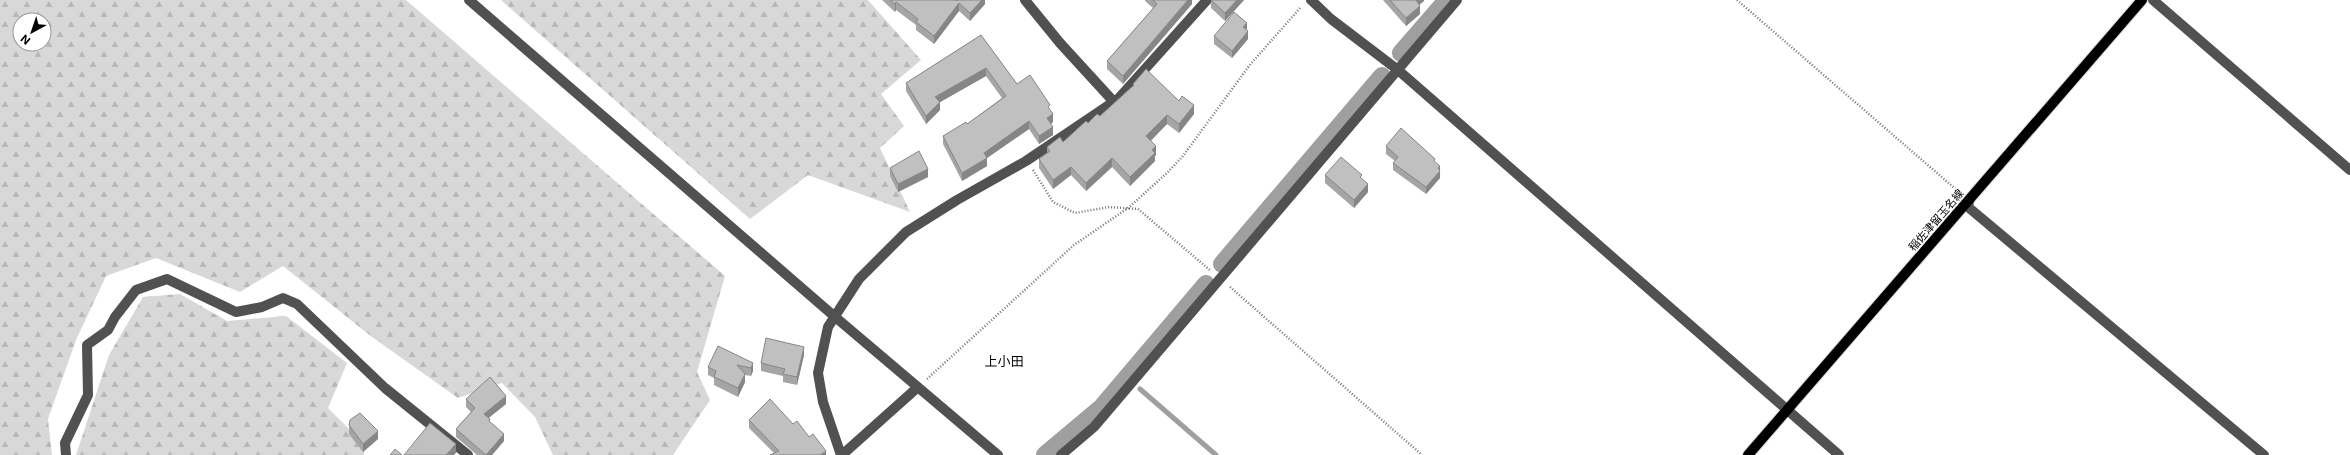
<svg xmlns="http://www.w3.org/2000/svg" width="2350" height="455" font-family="Inter,'Noto Sans JP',sans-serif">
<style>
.forest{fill:url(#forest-firs);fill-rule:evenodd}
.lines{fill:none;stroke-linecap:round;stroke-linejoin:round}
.stream{stroke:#9f9f9f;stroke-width:5}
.canal{stroke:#9f9f9f;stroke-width:18}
.major-casing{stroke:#dbdbdb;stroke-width:12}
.path{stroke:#737373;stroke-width:2.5;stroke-dasharray:1 2;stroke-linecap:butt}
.minor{stroke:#515151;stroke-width:10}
.major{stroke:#000;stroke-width:10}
.wall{fill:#a5a5a5}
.shaded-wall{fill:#868686}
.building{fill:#c0c0c0;stroke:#868686}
.labels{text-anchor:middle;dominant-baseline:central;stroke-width:3;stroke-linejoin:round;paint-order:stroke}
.street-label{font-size:11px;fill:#000;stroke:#fff}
.quarter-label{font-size:13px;fill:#000;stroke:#fff}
</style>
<defs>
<pattern id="forest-firs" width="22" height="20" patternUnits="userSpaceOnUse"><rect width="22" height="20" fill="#d8d8d8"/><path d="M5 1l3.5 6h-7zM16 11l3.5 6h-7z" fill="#b8b8b8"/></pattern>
</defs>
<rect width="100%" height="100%" fill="#fff"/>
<!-- forest -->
<path class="forest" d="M0,0H406L725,276L697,372L710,400L673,455H553L535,417L502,383L458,398L372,337L283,266L240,292L156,258L106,276L76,340L48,419L52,455H0ZM20,20H44V44H20Z
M501,0H868L921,60L881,94L904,126L880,148L910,212L808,175L750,219Z
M180,294L227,321L286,316L347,363L328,408L364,444V455H76L109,355L143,297Z"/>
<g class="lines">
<!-- stream -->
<path class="stream" d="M1140,389L1216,455"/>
<!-- canal -->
<path class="canal" d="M1401,53L1447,0
M1222,264L1382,76
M1045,455L1101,408L1206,284"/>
<!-- major casing -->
<g class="major-casing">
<path id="major" d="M1748,455L2142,0"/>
</g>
<!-- path -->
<path class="path" d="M1737,0L1959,192
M1033,170L1053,202L1075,213L1109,207L1138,209L1211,271
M1230,287L1422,455
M927,379L1074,245L1128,208L1167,173L1183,156L1249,66L1300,8"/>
<!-- minor -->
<path class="minor" d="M469,0L834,316L998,455
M1025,0L1060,43L1114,102
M1311,0L1331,19L1398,70L1839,455
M2153,0L2350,170
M1969,201L1968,207L2264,455
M66,455L65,443L88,395L87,345L108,330L115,317L136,290L167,279L236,312L262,307L283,298L297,304L385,388L468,455
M841,455L823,402L818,373L828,327L859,279L906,232L957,200L1026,161L1118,99L1207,0
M842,455L918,387
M1061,455L1094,427L1457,0"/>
<!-- major -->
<use href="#major" class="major"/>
</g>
<!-- wall -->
<path class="wall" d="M882,0H956L957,1L985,0V4L970,21L959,11L934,44L916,30V25L896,10L895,12Z
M1145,0H1192V4L1123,84L1107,69V61L1153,8L1145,1Z
M1211,0H1244L1225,21L1211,8Z
M1383,0H1424V1L1419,5L1420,14L1406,26Z
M981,35L1017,84L1050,110L1053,122L1051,124L1053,135L1039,144L1029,129L987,158V166L962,181L943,144V136L967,124L1002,98L986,76L940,102V110L926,124L906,91V83Z
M1214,36L1248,39L1232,58L1214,44Z
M1133,84L1179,101L1194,114L1179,133L1167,124L1151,141L1156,155L1155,156V161L1130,186L1112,167L1086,191L1071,175L1053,189L1039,168V159L1047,154V147L1063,142L1088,123L1100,116L1133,86Z
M1386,146L1435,162L1440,170V178L1426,194L1393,170V163L1395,161L1386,154Z
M890,168L928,177L898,192L890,176Z
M1325,175L1362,179L1368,192L1354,208L1325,183Z
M804,355L797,385L783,382V376L761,371V363Z
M753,363V371L751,376L745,375V382L738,397L714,385V378L708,375V367Z
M466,399L506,404L489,418L490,422L504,441L492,455H477L456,437V429L471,412L466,407Z
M749,420L793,424L809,437L826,455L774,453L749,428Z
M349,425L378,439L363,452L349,434Z"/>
<!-- shaded-wall -->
<path class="shaded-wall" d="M982,0H985V4L970,21V13Z
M1188,0H1192V4L1123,84V76Z
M1237,0H1244L1225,21V13Z
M1415,0H1424V1L1415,8Z
M896,2V10L895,12V4Z
M959,3V11L934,44V36Z
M1420,6V14L1406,26V18Z
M1247,23V30L1243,27Z
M1248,31V39L1232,58V51Z
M986,68V76L935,105V97Z
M940,102V110L926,124V116Z
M1194,105V114L1179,133V124Z
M1053,114V122L1047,126V118Z
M1167,115V124L1146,145V136Z
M1029,121V129L987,158V166L962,181V173L984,153Z
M1053,127V135L1039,144V136Z
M1156,146V155L1155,156V161L1130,186V177L1152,150Z
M1112,158V167L1086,191V183Z
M1440,166V178L1426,194V187Z
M1071,167V175L1053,189V180Z
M928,169V177L898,192V184Z
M1368,184V192L1354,208V200Z
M804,347V355L797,385V377Z
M753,363V371L751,376V368Z
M745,374V382L738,397V388Z
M506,396V404L484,421V414Z
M378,431V439L363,452V444Z
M504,434V441L492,455H486Z
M456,444V453L454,455H446Z
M826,451V455H820Z"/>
<!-- building -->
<path class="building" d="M890,0H956L957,1V0H982L970,13L959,3L934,36L916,22L918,19L896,2L895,4Z
M1153,0H1188L1123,76L1107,61L1157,4Z
M1211,0H1237L1225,13Z
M1390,0H1416L1420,6L1406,18Z
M1234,12L1247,23L1243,27L1248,31L1232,51L1214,36Z
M981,35L1017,84L1030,75L1050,105L1048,107L1053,114L1047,118L1053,127L1039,136L1029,121L984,153L987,158L962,173L943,136L966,122L967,124L1006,96L986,68L935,97L940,102L926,116L906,83Z
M1146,69L1179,101L1182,96L1194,105L1179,124L1167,115L1146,136L1156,146L1152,150L1155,153L1130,177L1112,158L1086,183L1071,167L1053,180L1039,159L1050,151L1047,147L1060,137L1063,142L1086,121L1088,123L1097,114L1100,116L1134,85L1133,84Z
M1401,128L1435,159L1434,161L1440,166L1438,168L1440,171L1426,187L1393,163L1398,157L1386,146Z
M919,151L928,169L898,184L890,168Z
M1341,157L1362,175L1360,177L1368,184L1354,200L1325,175Z
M766,338L804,347L797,377L783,374L785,369L761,363Z
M718,346L753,363L751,368L737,365L745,374L738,388L714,377L716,371L708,367Z
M490,377L506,396L484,414L490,419L489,421L504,434L486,455L456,429L475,408L466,399Z
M770,399L793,424L797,421L809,437L813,434L826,451L820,455H770L779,451L749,420Z
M360,413L378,431L363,444L349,425L350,420Z
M430,423L456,444L446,455H404Z
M395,449L402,455H390Z"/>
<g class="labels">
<!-- street labels -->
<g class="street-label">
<text transform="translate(1936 220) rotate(-49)">稲佐津留玉名線</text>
</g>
<!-- quarter labels -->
<g class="quarter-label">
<text x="1004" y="361">上小田</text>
</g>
</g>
<!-- north arrow -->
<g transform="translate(32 32) rotate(220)"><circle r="19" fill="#ffffff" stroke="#999999"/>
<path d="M0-3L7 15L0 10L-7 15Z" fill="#000000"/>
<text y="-6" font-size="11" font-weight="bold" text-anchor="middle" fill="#000000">N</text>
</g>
</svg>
